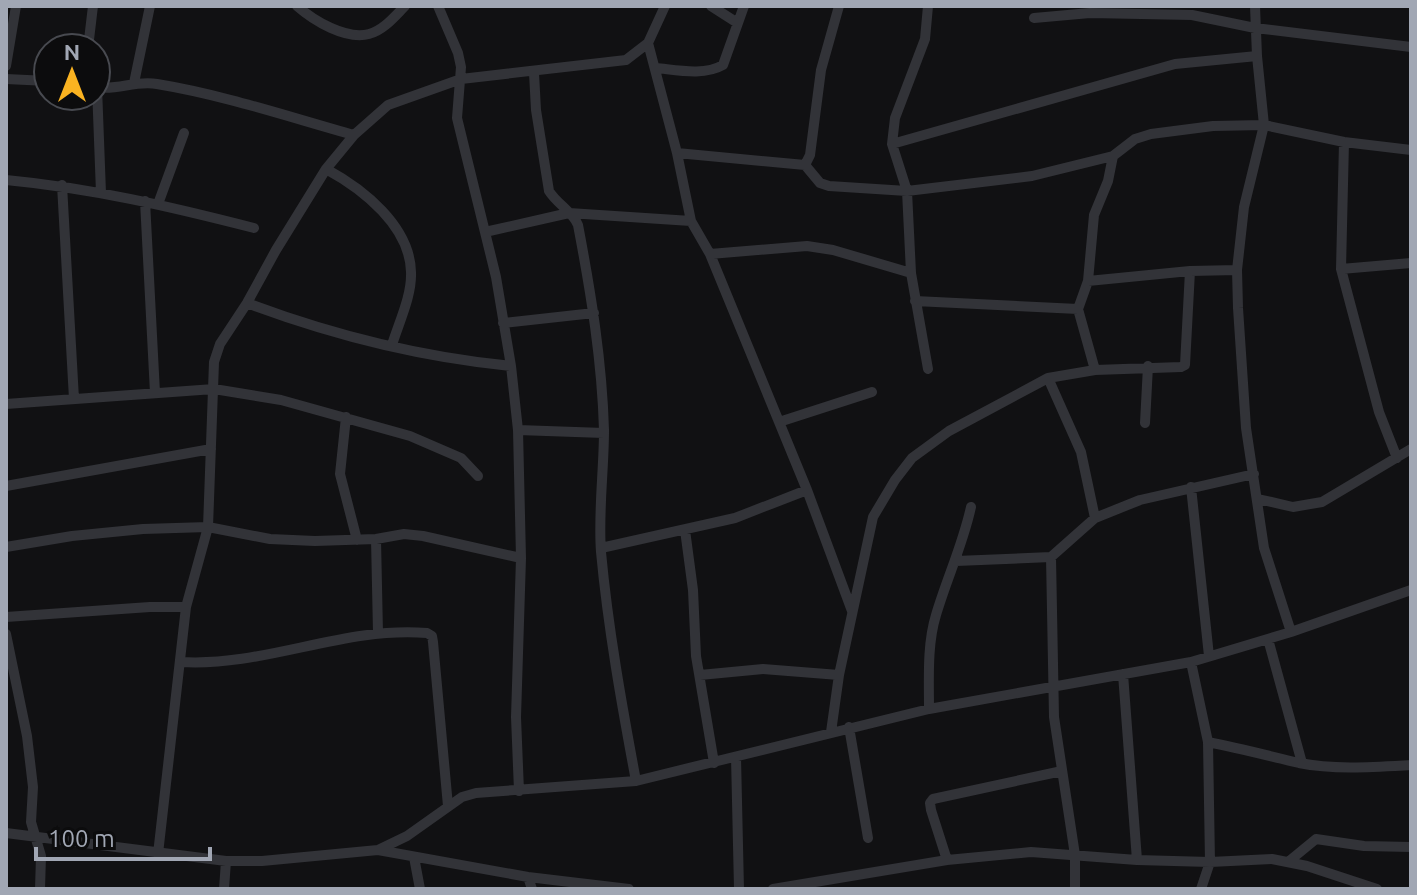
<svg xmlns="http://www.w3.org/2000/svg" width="1417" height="895" font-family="Ubuntu,sans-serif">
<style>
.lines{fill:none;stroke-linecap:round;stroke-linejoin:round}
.minor{stroke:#323338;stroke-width:10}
</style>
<rect width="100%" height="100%" fill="#111113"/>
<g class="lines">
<!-- minor -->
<path class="minor" d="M297,6C314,21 346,40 369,34C384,30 395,16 405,6
M438,6L458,53L461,67L457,118L496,277L511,366L518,430L521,558L516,717L519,791
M711,6L736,22
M928,6L925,39L895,118L892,144L907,191L911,273L928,369
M1255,6L1257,56L1264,125L1244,207L1237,270L1238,308L1246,428L1264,548L1291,632
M1034,18L1090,13L1192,15L1255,28L1411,47
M648,43L677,153L691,221L710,254L807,490L852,611
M88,48L93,6
M6,66L16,6
M656,68C677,70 704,76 723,65L744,6
M534,73L536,110L549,191C557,204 573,212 578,225C591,293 602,361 604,430C604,470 598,512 601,552C608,628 622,706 636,781
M6,79L48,81
M134,83L150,6
M96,87C117,91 135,80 157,84C224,95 289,117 354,135
M97,87L101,193
M1344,142L1341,269L1379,412L1397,458
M892,144L1175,64L1257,56
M677,153L805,165L810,155L821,70L839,6
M805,165L820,183L829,186L907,191L1032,176L1113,156L1135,139L1151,134L1213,126L1264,125L1344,142L1411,150
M326,169C363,189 410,226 411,272C412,296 399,322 392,345
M6,180C91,188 172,207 254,228
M62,185L74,399
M145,201L155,393
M158,204L184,133
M485,232L569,213L691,221
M710,254L807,246L833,250L911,273
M1341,269L1411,263
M1088,281L1094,215L1108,181L1113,156
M915,301L1078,309L1088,281L1190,271L1237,270
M247,303C332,335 421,357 511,366
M1078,309L1095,370
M503,323L594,313
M1048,378L1081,452L1095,518
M6,404L214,389L281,400L410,436L461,458L478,476
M346,417L340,474L357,540
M779,422L872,392
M1145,423L1148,366
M518,430L604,433
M6,486L211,449
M1191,487L1209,656
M1258,499L1293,507L1322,502L1411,449
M685,530L693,590L696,656L714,763
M376,539L378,633
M6,547L72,536L143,529L208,527L270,539L315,541L376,539L404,534L423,536L521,558
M601,548L735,518L807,490
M956,561L1051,557
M6,617L150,607H186
M6,634L27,736L33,787L31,822L41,856L40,889
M1268,639L1302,763
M181,662C265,667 343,626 427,633L432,636L433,642L448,806
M1191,662L1208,742L1210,862L1201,889
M1123,674L1137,860
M700,675L763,669L839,675
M929,709C929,679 927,644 936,615C947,578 963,544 971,507
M849,727L868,838
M831,732L839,675L873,517L895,480L912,458L949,431L1048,378L1095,370L1181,367L1185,365L1190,271
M1208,742C1239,748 1269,756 1299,763C1334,770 1375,767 1411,765
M736,757L739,889
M6,833L226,861H262L378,850L528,877L629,889
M378,850L407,836L462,797L476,793L636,781L929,709L1191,662L1291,632L1411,590
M158,854L186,607L208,527L214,362L220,344L247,303L276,250L326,169L354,135L388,105L461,79L626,60L648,43L665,6
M414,857L420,889
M947,860L931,810L930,803L933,799L1062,771
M1288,862L1316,839L1364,846L1411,847
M528,877L532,889
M224,889L226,861
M773,889L947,860L1031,852L1137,860L1210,862L1272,859L1307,866L1377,889
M1075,889V855L1054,717L1051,557L1095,518L1140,500L1254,474"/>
</g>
<!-- border -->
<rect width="1417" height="895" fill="none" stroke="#a1a7b4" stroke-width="16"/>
<!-- north arrow -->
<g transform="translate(72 72)"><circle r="38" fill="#0c0c0d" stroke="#484a50" stroke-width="2"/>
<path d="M0-6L14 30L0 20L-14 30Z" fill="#fab321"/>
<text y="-12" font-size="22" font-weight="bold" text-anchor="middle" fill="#a1a7b4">N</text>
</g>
<!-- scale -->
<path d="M36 847v12h174v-12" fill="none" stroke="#a1a7b4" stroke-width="4"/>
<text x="48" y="847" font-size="24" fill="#a1a7b4" stroke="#0c0c0d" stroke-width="6" paint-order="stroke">100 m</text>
</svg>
